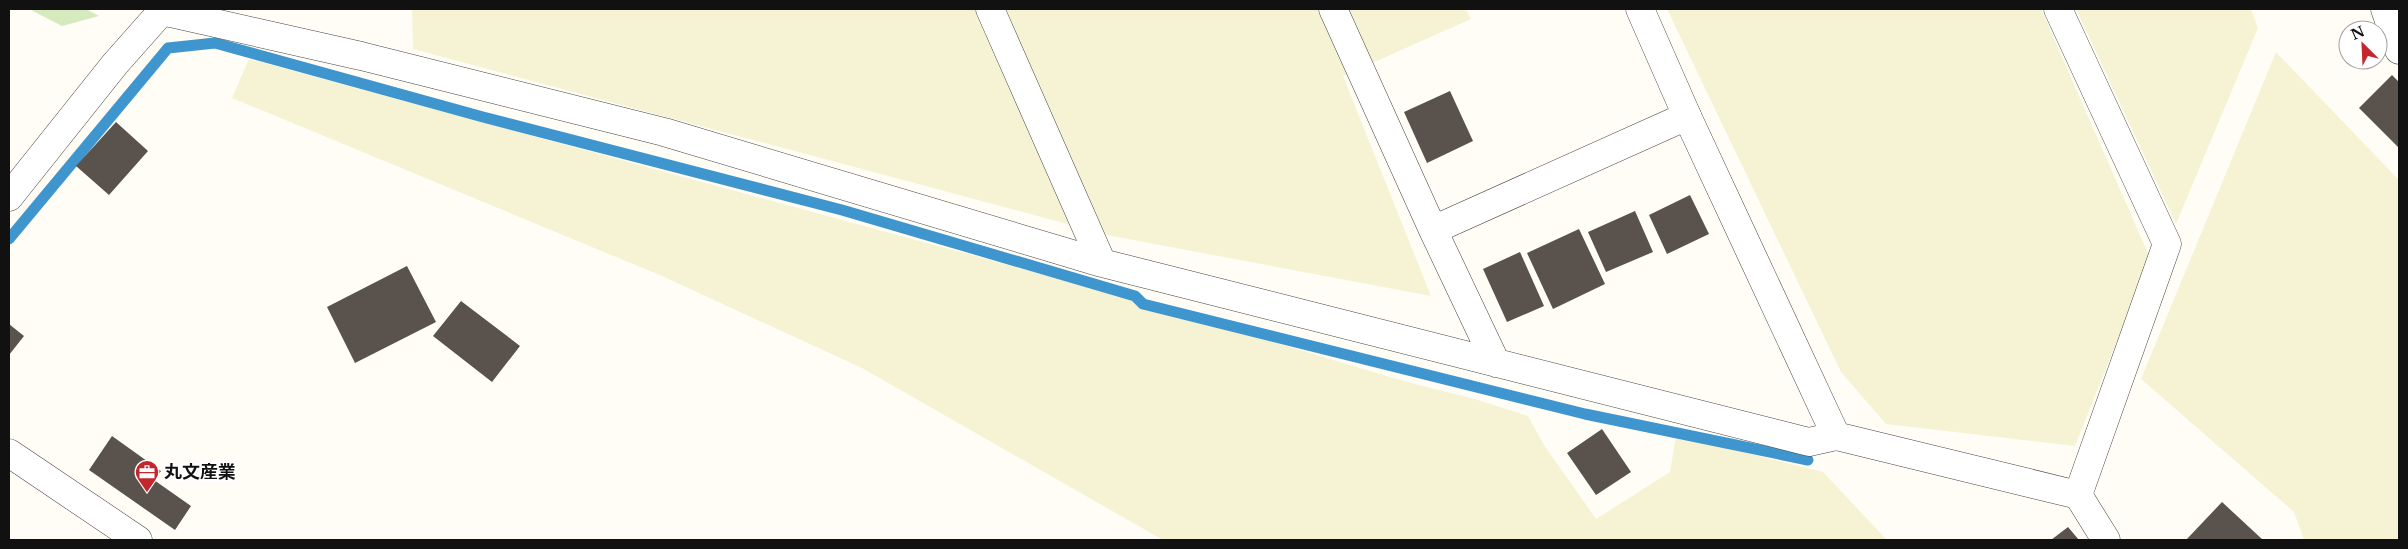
<svg xmlns="http://www.w3.org/2000/svg" width="2408" height="549" font-family="'Libre Baskerville','Noto Sans JP',serif">
<style>
.farmland{fill:#f6f3d4}
.green{fill:#d5ebbd}
.lines{fill:none;stroke-linecap:round;stroke-linejoin:round}
.stream{stroke:#3f96cf;stroke-width:11}
.building{fill:#5a524d}
.minor-casing{stroke:#444;stroke-width:29}
.tertiary-casing{stroke:#444;stroke-width:29}
.minor{stroke:#fff;stroke-width:28}
.tertiary{stroke:#fff;stroke-width:28}
.labels{text-anchor:middle;dominant-baseline:central;stroke-width:5;stroke-linejoin:round;paint-order:stroke}
.poi-label{font-size:18px;font-weight:bold;fill:#111;stroke:#fff;text-anchor:start}
</style>
<rect width="100%" height="100%" fill="#fffdf5"/>
<!-- farmland -->
<path class="farmland" d="M412,9H1466L1471,19L1343,76L1431,296L1112,236L413,49Z
M1667,9H2041L2150,258L2075,446L1886,424L1841,372Z
M2076,9H2251L2258,28L2176,224Z
M2276,52L2397,178H2399V540H2304L2294,512L2141,379Z
M249,59L1104,291L1400,380L1478,400L1528,416L1544,445L1596,519L1670,472L1676,436L1823,472L1887,540H1163L862,368L662,276L232,98Z"/>
<!-- green -->
<path class="green" d="M29,9H86L99,16L62,26Z"/>
<g class="lines">
<!-- stream -->
<path class="stream" d="M9,239L168,48L215,43L483,117L842,210L1135,296L1143,304L1585,414L1808,460"/>
</g>
<!-- building -->
<path class="building" d="M2392,75L2399,82V148L2359,108Z
M1450,91L1473,141L1427,163L1404,112Z
M116,122L148,151L109,195L76,166Z
M1690,195L1709,234L1667,254L1649,215Z
M1635,211L1653,252L1606,272L1588,232Z
M1579,229L1605,284L1553,309L1527,253Z
M1520,252L1544,306L1507,322L1483,269Z
M407,266L436,322L355,363L327,307Z
M461,301L520,346L492,382L433,336Z
M9,324L24,336L9,355Z
M1602,429L1631,472L1596,495L1567,453Z
M112,436L161,471L154,480L191,506L175,530L89,470Z
M2222,502L2263,540H2186Z
M2068,527L2079,540H2051Z"/>
<g class="lines">
<!-- minor casing -->
<g class="minor-casing">
<path id="minor" d="M990,9L1102,263
M1333,9L1433,230
M2058,9L2167,244L2078,495
M2385,9L2399,50
M162,11L361,56L664,132L1102,263L1809,442L1836,436
M9,197L115,64L162,11
M1496,363L1433,230L1687,116"/>
</g>
<!-- tertiary casing -->
<g class="tertiary-casing">
<path id="tertiary" d="M1640,9L1687,116L1836,436L2078,495L2106,540
M9,453L138,540"/>
</g>
<!-- minor -->
<use href="#minor" class="minor"/>
<!-- tertiary -->
<use href="#tertiary" class="tertiary"/>
</g>
<!-- icons -->
<defs>
<g id="office-pin" transform="scale(1.25)"><path d="M0 17L-7.5 6A9.5 9.5 0 1 1 7.5 6Z" fill="#c4262e" stroke="#fff"/><path d="M-6-3h4V-5.5h4V-3h4V5H-6ZM-1-4.5V-3h2v-1.5ZM-6 0V1H6V0Z" fill="#fff"/></g>
</defs>
<g fill-rule="evenodd">
<use href="#office-pin" x="147" y="472"/>
</g>
<g class="labels">
<!-- poi labels -->
<g class="poi-label">
<text x="164" y="472">丸文産業</text>
</g>
</g>
<!-- border -->
<rect width="2408" height="549" fill="none" stroke="#111111" stroke-width="20"/>
<!-- north arrow -->
<g transform="translate(2363 45) rotate(336)"><circle r="24" fill="#ffffff" stroke="#a0a0a0"/>
<path d="M0-4L9 19L0 12L-9 19Z" fill="#c4262e"/>
<text y="-8" font-size="14" font-weight="bold" text-anchor="middle" fill="#111111">N</text>
</g>
</svg>
